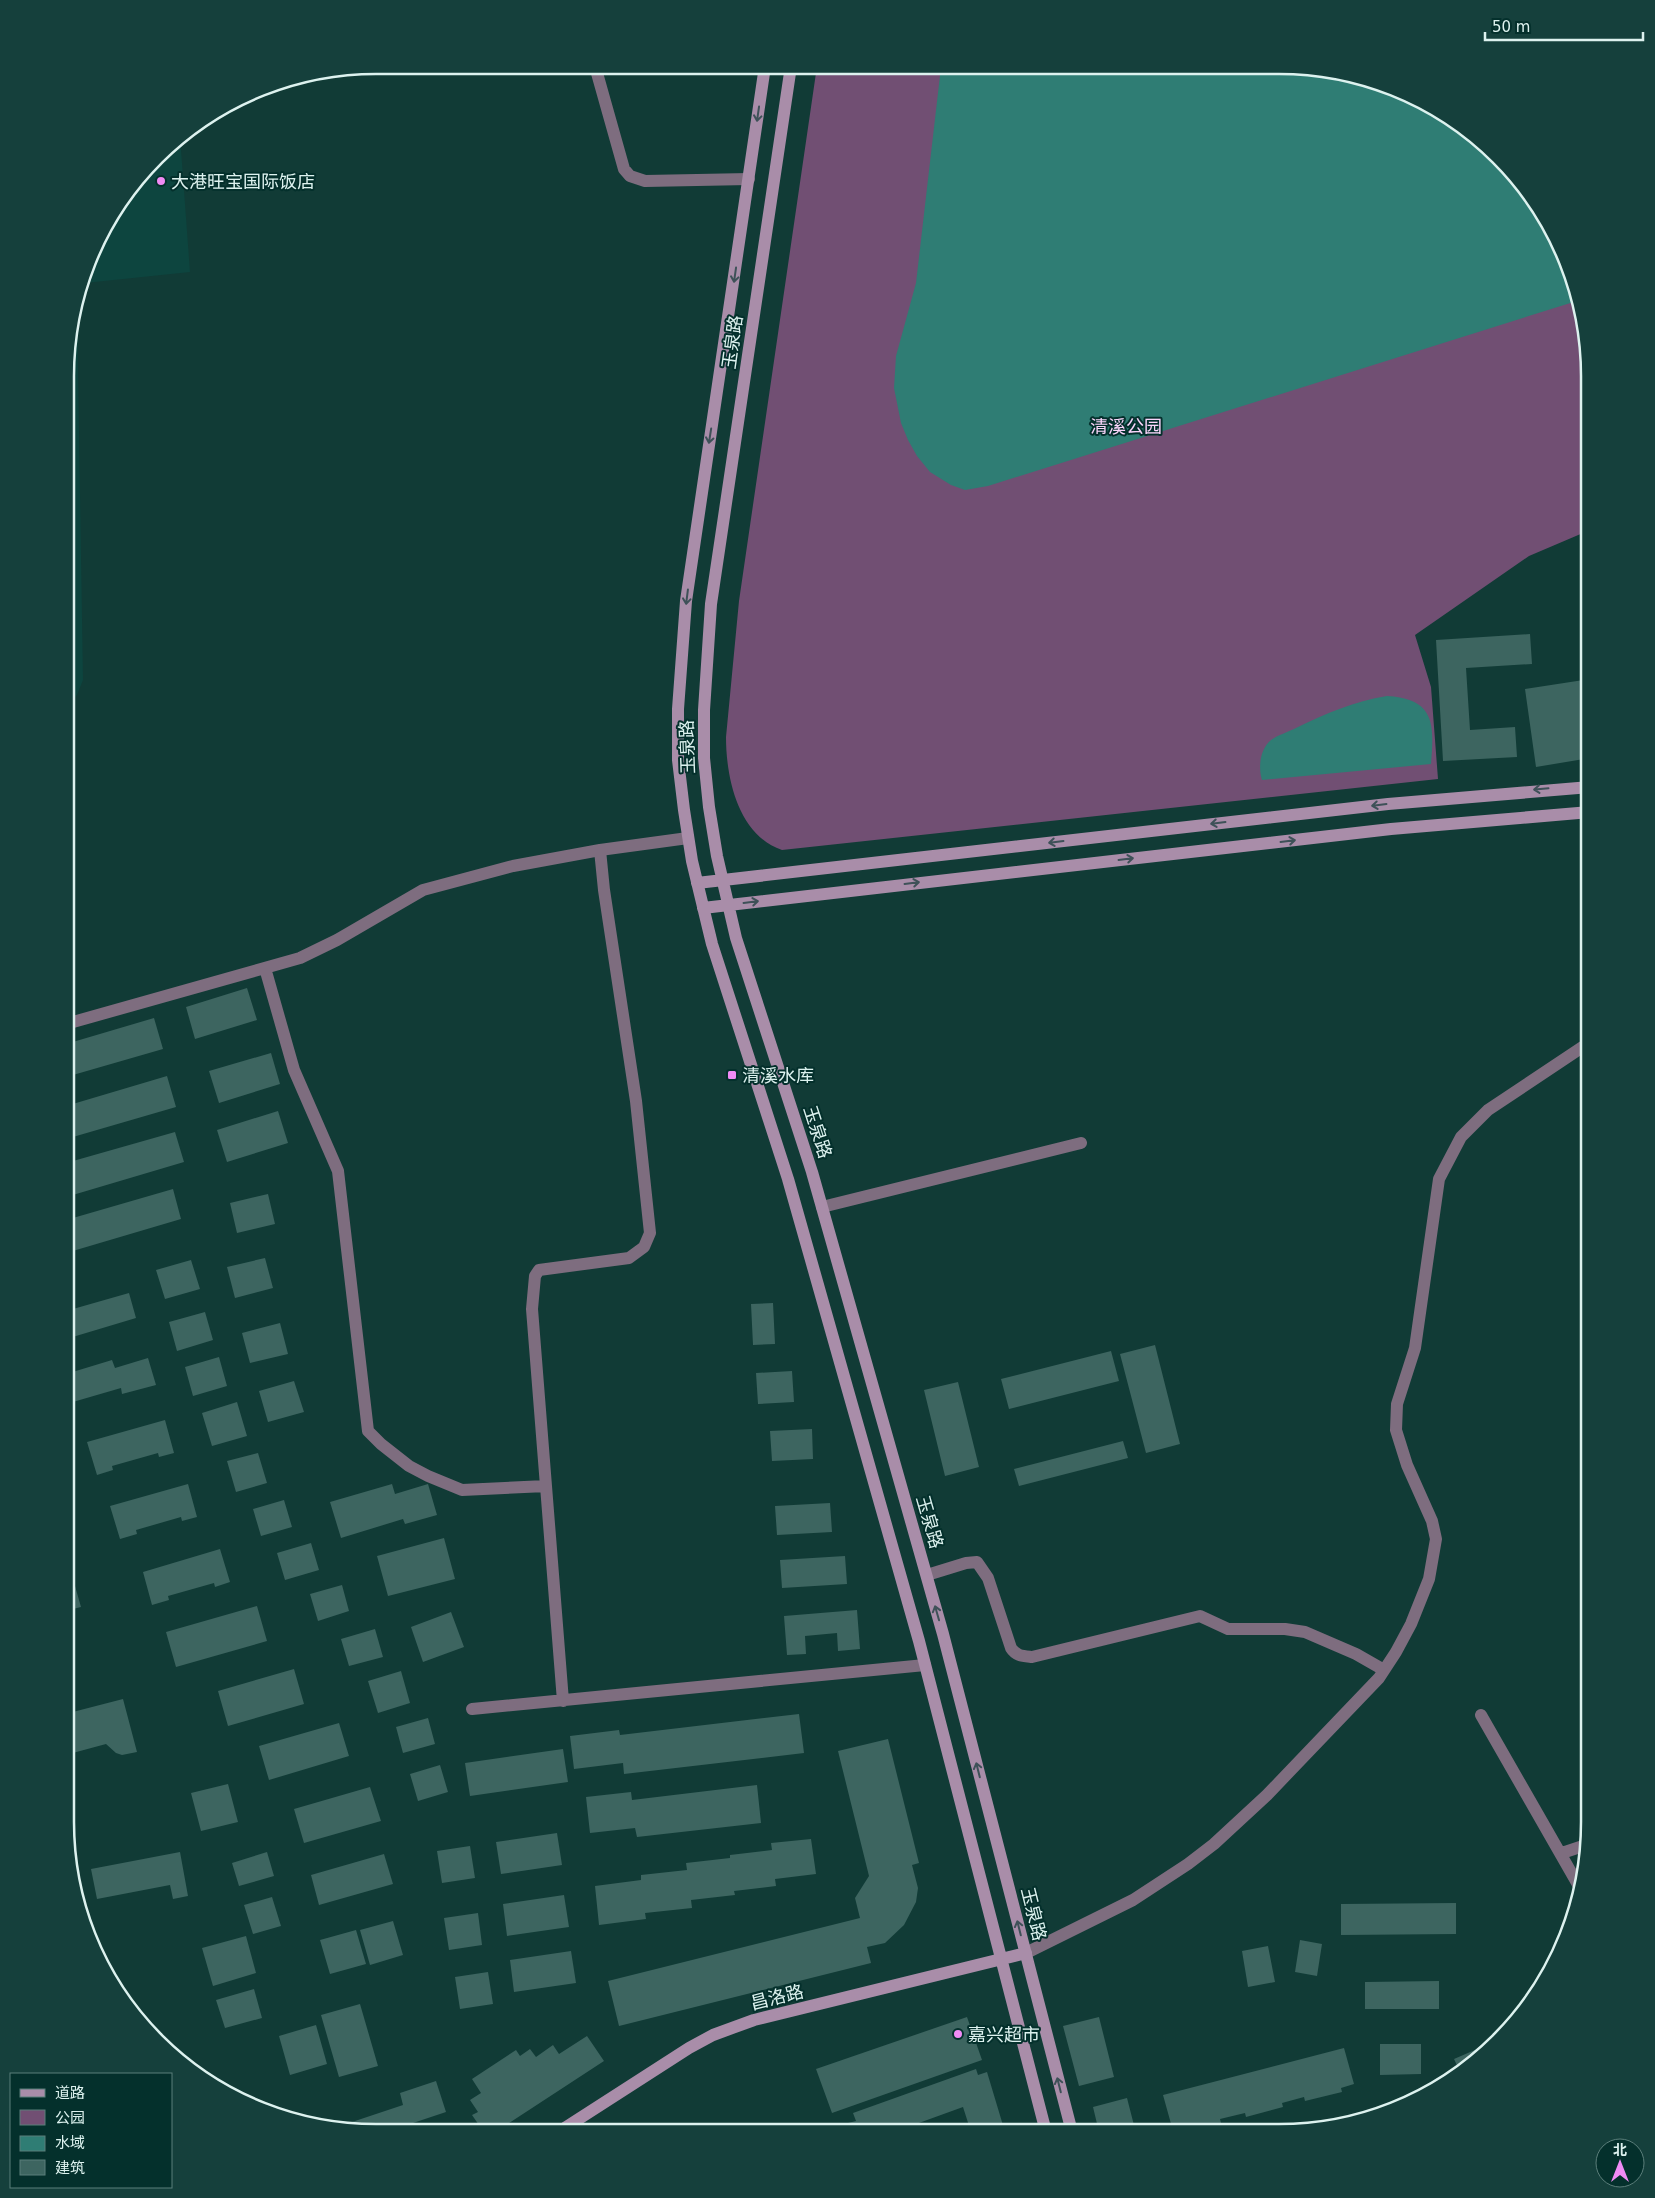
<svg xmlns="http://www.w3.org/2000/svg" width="1655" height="2198" font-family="'DejaVu Sans','Noto Sans SC',sans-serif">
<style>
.built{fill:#0d453f}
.green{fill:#714f73}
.water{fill:#2f7d74}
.building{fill:#3d6560}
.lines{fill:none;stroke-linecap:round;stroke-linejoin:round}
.street{stroke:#7e6d7f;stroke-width:12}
.secondary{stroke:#a98da9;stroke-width:12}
.oneway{stroke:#3e5158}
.poi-dot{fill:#f08bf5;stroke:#04302c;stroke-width:2}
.labels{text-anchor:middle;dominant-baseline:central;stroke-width:4;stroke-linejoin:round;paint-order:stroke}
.poi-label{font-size:18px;fill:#ddf2ef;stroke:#04302c;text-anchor:start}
.street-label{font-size:18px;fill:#ddf2ef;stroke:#04302c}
.park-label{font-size:18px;fill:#fbd6fc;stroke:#04302c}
.rim{fill:none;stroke:#ddf2ef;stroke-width:2.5}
</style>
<rect width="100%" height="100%" fill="#113b36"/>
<!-- built -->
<path class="built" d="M180,136L190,272L85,283L106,220L171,142Z
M77,306L83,680L77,695L67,706L68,334Z"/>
<!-- green -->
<path class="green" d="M817,66L1321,68L1398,89L1452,117L1513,170L1558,238L1579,295L1590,375V530L1529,556L1415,635L1431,687L1438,779L782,850C738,835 726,778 726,737L739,601Z"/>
<!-- water -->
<path class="water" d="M941,67L1321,68L1398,89L1452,117L1513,170L1558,238L1580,300L988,486L965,490L951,485L930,472L917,456L908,440L901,423L894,388L896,356L916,283Z
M1387,696C1436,699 1434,725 1431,764L1262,780C1258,767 1260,749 1271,740C1278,735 1288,732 1296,728C1325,714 1354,701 1387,696Z"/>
<!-- building -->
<path class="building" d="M1530,634L1532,664L1466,668L1470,730L1515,727L1517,757L1443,761L1436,640Z
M1590,679V758L1536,767L1525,689Z
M247,988L257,1020L195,1039L186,1007Z
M154,1018L163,1049L66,1077V1044Z
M271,1053L280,1084L219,1103L209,1071Z
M167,1076L176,1107L66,1139V1106Z
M278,1111L288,1143L227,1162L217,1130Z
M175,1132L184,1162L66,1197V1163Z
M173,1189L181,1219L66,1253V1220Z
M268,1194L275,1224L237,1233L230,1203Z
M265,1258L273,1288L235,1298L227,1267Z
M191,1260L200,1289L165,1299L156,1270Z
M129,1293L136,1318L66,1339V1311Z
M773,1303L775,1344L753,1345L751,1304Z
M205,1312L213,1340L177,1351L169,1322Z
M280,1323L288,1354L250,1363L242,1333Z
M1155,1345L1180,1444L1146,1453L1120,1354Z
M1111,1351L1119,1381L1009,1409L1001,1379Z
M219,1357L227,1386L193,1396L185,1367Z
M148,1358L156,1385L122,1394L121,1388L66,1404V1374L112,1360L115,1368Z
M792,1371L794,1402L758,1404L756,1373Z
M294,1381L304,1412L268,1422L259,1391Z
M958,1382L979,1467L945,1476L924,1390Z
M237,1402L247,1436L212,1446L202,1413Z
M165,1420L174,1453L159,1457L158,1453L112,1466L113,1470L97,1475L87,1442Z
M812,1429L813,1459L772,1461L770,1431Z
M1123,1441L1128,1458L1019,1486L1014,1469Z
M258,1453L267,1483L236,1492L227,1461Z
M188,1484L197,1517L182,1521L181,1517L136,1530L137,1534L120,1539L110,1506Z
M392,1484L395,1494L428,1484L437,1515L405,1524L403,1519L341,1538L330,1502Z
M284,1500L292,1527L261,1536L253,1509Z
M830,1503L832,1532L777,1535L775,1506Z
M444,1538L455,1579L388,1596L377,1556Z
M311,1543L319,1570L285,1580L277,1553Z
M220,1549L230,1582L215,1587L214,1583L168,1596L169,1600L152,1605L143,1572Z
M845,1556L847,1584L782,1588L780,1560Z
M69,1565L81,1607L65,1611V1567Z
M342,1585L349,1611L318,1621L310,1594Z
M257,1606L267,1641L176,1667L166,1632Z
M857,1610L860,1649L838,1651L837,1633L805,1636L806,1654L787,1655L784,1616Z
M451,1612L464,1647L423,1662L411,1627Z
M375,1629L383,1657L349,1666L341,1639Z
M294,1669L304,1704L228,1726L218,1691Z
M401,1671L410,1703L378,1713L368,1681Z
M123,1699L137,1752L122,1755L116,1753L106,1744L69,1754L65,1738V1714Z
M799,1714L804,1753L624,1774L623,1763L574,1769L570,1736L619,1730L620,1735Z
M428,1718L435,1744L403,1753L396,1727Z
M339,1723L349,1756L269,1780L259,1746Z
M888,1739L919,1863L912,1865L918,1888L916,1902L904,1925L885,1943L867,1947L871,1963L619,2026L608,1981L860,1918L855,1898L869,1876L838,1751Z
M563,1749L568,1782L470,1796L465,1763Z
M440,1765L448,1792L418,1801L410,1774Z
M228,1784L238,1822L201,1831L191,1793Z
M757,1785L761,1823L637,1837L635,1828L590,1833L586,1797L631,1792L632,1800Z
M370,1787L381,1821L304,1843L294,1809Z
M557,1833L562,1865L501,1874L496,1842Z
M811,1839L816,1874L775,1879L776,1886L734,1891L735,1895L691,1900L692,1908L645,1913L646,1919L599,1925L595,1886L641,1880V1875L687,1870L686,1863L730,1858V1855L772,1850L771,1843Z
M470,1846L475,1878L442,1883L437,1851Z
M180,1852L188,1896L173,1899L170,1885L97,1899L91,1869Z
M267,1852L274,1876L239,1886L232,1863Z
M384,1854L393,1884L319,1905L311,1875Z
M564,1895L569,1927L507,1936L503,1904Z
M272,1897L281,1926L253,1934L244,1905Z
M1456,1903V1934L1341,1935V1904Z
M478,1913L482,1945L449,1950L444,1918Z
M393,1921L403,1955L370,1965L360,1930Z
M356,1930L366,1964L330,1974L320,1940Z
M246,1936L256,1973L213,1986L202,1948Z
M1300,1940L1322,1944L1317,1976L1295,1972Z
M1268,1946L1275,1982L1248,1987L1242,1951Z
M571,1951L576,1983L514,1992L510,1960Z
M488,1972L493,2004L460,2009L455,1977Z
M1439,1981V2009H1365V1982Z
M254,1989L262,2018L225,2028L216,2000Z
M360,2004L378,2066L339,2077L321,2015Z
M967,2017L982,2060L832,2113L816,2069Z
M1099,2017L1114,2077L1079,2086L1063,2026Z
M316,2025L327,2064L290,2075L279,2036Z
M587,2036L604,2061L497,2131H483L472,2115L478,2112L470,2100L481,2093L472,2079L516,2050L520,2056L530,2049L536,2057L553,2045L559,2054Z
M1498,2040L1485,2056L1460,2072L1454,2059Z
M1380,2044H1421V2074L1380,2075Z
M1344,2048L1354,2084L1341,2088L1342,2092L1305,2101L1304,2097L1282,2103L1283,2107L1246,2117L1245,2113L1220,2119L1221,2123L1186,2133L1183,2129L1173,2131L1163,2095Z
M976,2069L978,2075L987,2072L1005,2132H971L963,2107L894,2132H833L832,2127L856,2121L853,2113Z
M436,2081L446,2112L410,2124L412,2131L339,2130L337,2127L403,2105L400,2093Z
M1127,2098L1136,2133L1099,2132L1093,2107Z"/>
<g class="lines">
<!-- street -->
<path class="street" d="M595,66L624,169L630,176L645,181L749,179
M265,968L294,1070L338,1171L368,1431L381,1444L409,1466L428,1476L462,1490L546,1486
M66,1024L300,958L337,940L423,890L513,866L600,850L688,838
M822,1207L1081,1143
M927,1575L966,1563L977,1562L988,1578L1011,1648C1016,1656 1023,1656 1032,1657L1200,1616L1228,1629H1285L1305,1632L1356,1654L1384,1670
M563,1701L532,1309L535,1276L539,1270L629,1258L644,1247L650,1233L636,1101L604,890L600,850
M472,1709L925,1665
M1481,1715L1580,1888
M1562,1853L1589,1844
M1026,1953L1133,1900L1188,1864L1214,1844L1267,1795L1379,1678L1396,1652L1411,1624L1429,1579L1436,1539L1432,1521L1407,1465L1396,1430L1397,1404L1415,1348L1439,1179L1461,1137L1488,1110L1590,1042"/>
<!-- secondary -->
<path class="secondary" d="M765,66L686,601L678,709V760L684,810L692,861L712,944L788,1179L919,1641L1046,2132
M791,66L711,604L704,710V758L709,807L717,856L736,938L812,1172L943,1634L1072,2132
M697,883L1388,804L1590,787
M703,908L1391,829L1590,812
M560,2131L689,2048L713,2035L754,2020L1026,1953"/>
</g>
<!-- one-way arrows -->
<defs><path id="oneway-shaft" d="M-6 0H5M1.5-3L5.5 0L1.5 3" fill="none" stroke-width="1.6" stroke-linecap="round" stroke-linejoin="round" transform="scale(1.25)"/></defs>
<g class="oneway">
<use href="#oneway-shaft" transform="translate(758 114) rotate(98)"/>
<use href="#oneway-shaft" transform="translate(735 275) rotate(98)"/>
<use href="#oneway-shaft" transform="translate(710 436) rotate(99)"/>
<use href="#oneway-shaft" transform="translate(687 597) rotate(97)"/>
<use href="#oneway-shaft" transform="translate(1541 789) rotate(175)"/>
<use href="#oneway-shaft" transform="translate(1379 805) rotate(173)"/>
<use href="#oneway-shaft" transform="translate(1218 823) rotate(173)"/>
<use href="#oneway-shaft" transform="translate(1288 841) rotate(-7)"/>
<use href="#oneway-shaft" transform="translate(1056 842) rotate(173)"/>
<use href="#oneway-shaft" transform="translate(1126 859) rotate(-7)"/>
<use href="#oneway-shaft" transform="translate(912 883) rotate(-7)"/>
<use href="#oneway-shaft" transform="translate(751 902) rotate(-7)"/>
<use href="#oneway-shaft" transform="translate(937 1613) rotate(-106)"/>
<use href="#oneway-shaft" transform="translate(978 1770) rotate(-104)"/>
<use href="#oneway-shaft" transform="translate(1019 1928) rotate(-104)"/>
<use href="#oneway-shaft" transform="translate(1059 2085) rotate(-104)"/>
</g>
<!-- markers -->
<g class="poi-dot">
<circle cx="161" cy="181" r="5"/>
<rect x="727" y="1070" width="10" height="10" rx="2.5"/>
<circle cx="958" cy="2034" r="5"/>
</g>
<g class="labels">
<!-- poi labels -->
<g class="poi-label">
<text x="171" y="181">大港旺宝国际饭店</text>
<text x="742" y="1075">清溪水库</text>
<text x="968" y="2034">嘉兴超市</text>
</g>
<!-- street labels -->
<g class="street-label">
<text transform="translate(732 342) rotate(-82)">玉泉路</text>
<text transform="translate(687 747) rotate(-92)">玉泉路</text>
<text transform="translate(818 1132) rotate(72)">玉泉路</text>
<text transform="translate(930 1522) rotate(74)">玉泉路</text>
<text transform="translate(1034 1914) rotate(76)">玉泉路</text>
<text transform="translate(777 1997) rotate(-14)">昌洛路</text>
</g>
<!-- park labels -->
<g class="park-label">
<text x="1126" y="426">清溪公园</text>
</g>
</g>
<!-- crop -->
<path d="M0 0H1655V2198H0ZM376 74H1279A302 302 0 0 1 1581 376V1822A302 302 0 0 1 1279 2124H376A302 302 0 0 1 74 1822V376A302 302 0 0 1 376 74Z" fill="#15403c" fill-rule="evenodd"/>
<path class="rim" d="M376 74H1279A302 302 0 0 1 1581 376V1822A302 302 0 0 1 1279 2124H376A302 302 0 0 1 74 1822V376A302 302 0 0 1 376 74Z"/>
<!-- legend -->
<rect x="10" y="2073" width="162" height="115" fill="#04302c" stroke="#5b7e7a"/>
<rect x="20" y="2089" width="25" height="8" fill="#a98da9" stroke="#5b7e7a"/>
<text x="55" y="2098" font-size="15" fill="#ddf2ef">道路</text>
<rect x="20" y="2110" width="25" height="15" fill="#714f73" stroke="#5b7e7a"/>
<text x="55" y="2123" font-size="15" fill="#ddf2ef">公园</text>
<rect x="20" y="2136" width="25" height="15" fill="#2f7d74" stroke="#5b7e7a"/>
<text x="55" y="2148" font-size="15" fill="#ddf2ef">水域</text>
<rect x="20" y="2160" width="25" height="15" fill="#3d6560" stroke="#5b7e7a"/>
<text x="55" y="2173" font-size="15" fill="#ddf2ef">建筑</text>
<!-- north arrow -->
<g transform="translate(1620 2163)"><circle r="24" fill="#04302c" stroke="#5b7e7a"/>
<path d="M0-4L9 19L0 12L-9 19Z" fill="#f08bf5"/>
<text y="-8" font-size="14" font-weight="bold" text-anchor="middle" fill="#ddf2ef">北</text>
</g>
<!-- scale -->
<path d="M1485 32v8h158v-8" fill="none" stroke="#ddf2ef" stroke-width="2.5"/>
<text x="1492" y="32" font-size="15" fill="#ddf2ef" stroke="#04302c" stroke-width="4" paint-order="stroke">50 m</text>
</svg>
